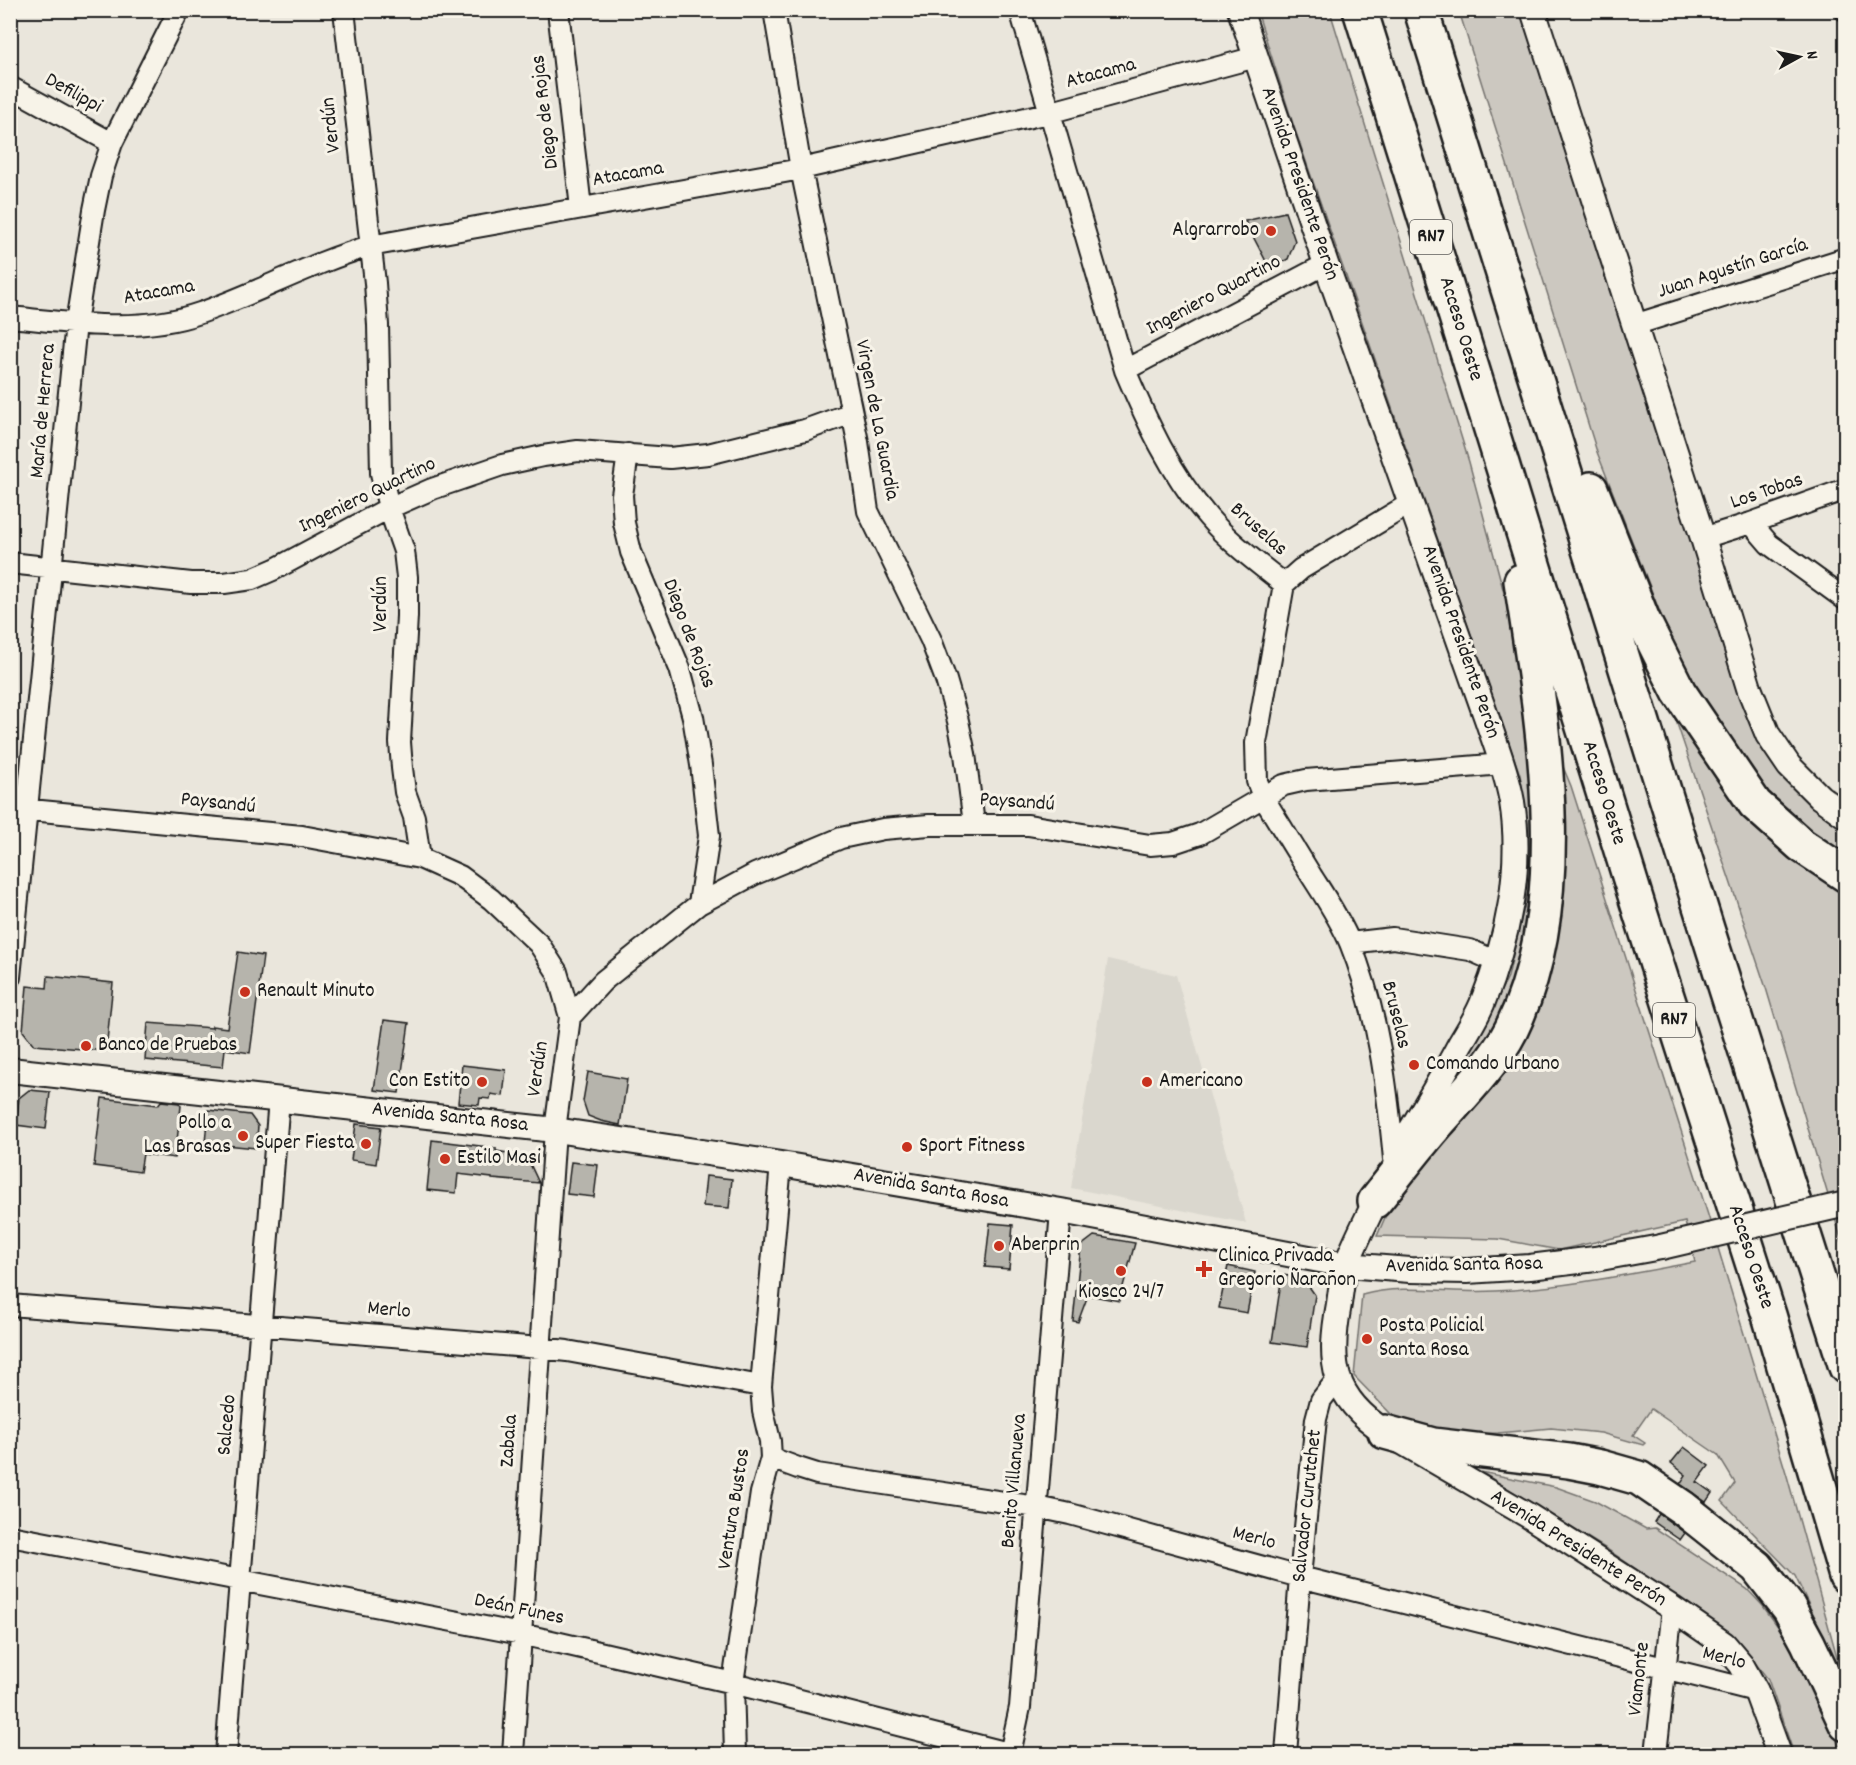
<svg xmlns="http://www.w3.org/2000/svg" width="1856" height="1765" font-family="Dekko,sans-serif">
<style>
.built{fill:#dad7ce}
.green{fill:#ccc8c0;stroke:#74726e;stroke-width:1.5}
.building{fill:#b6b4ac;stroke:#1c1c1c;stroke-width:1.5}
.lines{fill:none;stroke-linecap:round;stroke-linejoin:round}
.minor-casing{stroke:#1c1c1c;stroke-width:24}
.tertiary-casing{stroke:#1c1c1c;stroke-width:28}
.motorway-casing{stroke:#1c1c1c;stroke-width:38}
.minor{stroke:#f7f3e8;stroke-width:20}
.tertiary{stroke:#f7f3e8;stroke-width:24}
.motorway{stroke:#f7f3e8;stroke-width:33}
.tertiary-bridge-casing{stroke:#1c1c1c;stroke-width:28;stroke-linecap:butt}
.tertiary-bridge{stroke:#f7f3e8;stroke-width:24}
.poi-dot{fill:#c8321e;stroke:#f7f3e8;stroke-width:2}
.labels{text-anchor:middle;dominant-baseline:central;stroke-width:6;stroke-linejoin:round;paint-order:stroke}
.shield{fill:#f7f3e8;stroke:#5e5c59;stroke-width:1.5}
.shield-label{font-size:20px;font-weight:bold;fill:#1c1c1c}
.street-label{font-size:21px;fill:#1c1c1c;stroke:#f7f3e8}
.poi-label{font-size:21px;fill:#1c1c1c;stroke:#f7f3e8;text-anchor:start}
</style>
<rect width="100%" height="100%" fill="#eae6dc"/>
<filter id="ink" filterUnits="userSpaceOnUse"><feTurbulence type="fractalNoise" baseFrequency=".0167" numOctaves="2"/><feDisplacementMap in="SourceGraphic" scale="12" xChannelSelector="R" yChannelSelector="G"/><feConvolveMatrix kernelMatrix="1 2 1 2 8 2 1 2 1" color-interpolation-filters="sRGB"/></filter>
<g filter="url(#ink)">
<!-- built -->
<path class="built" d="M1108,959L1176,975L1246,1223L1071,1188Z"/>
<!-- green -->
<path class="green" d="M1257,11H1330L1469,462L1507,604L1536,725L1540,874L1507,1015L1432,1120L1508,977L1528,890L1525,805L1520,775L1294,127Z
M1459,11H1526L1743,697L1845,820V857L1826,845L1775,801L1738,760L1709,713L1670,638L1597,452Z
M1661,676L1845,885V1252L1766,988Z
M1561,762L1571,786L1708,1215L1787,1476L1839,1664L1833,1666L1817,1622L1795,1576L1722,1501L1735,1483L1718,1455L1651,1409L1633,1435L1645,1443L1643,1445L1601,1433L1551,1428L1498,1433L1447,1435L1393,1416L1354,1376L1362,1295C1405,1283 1451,1294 1495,1291C1563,1288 1629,1274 1695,1262L1685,1222L1559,1250L1498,1239L1377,1236L1390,1206L1496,1069Z
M1481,1472L1556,1487L1595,1501L1646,1529L1655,1528L1747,1589L1763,1606L1790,1643L1829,1716L1841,1754H1794L1768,1679L1734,1636L1608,1550Z"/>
<!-- building -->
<path class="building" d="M1285,212L1295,241L1288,259L1270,269L1245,221Z
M238,952L263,956L250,1053L225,1049L223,1067L145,1060L148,1023L212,1028V1026L227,1028Z
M48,976L113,983L106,1051L34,1045L23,1031L27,986L47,988Z
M384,1020L409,1023L399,1093L374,1090Z
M462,1065L506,1070L503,1096L491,1094L490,1099L480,1098L479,1105L458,1103Z
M588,1072L627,1079L620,1125L601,1121L588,1116L583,1101Z
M29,1090L50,1092L46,1129L16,1125L19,1098Z
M102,1098L158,1105L161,1101L179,1103L181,1106L175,1158L143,1154L140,1172L94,1166Z
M208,1110L250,1115L258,1126L256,1148L205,1143Z
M356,1124L381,1127L376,1164L351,1160Z
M432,1140L496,1148V1151L520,1155L530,1164L539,1183L492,1179V1178L458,1174L456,1193L427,1190Z
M571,1162L598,1165L594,1197L567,1194Z
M706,1176L732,1179L729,1208L703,1206Z
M990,1223L1013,1225L1009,1269L985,1267Z
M1094,1236L1135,1243L1119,1301L1088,1295L1078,1322L1073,1321L1081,1246Z
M1228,1266L1255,1272L1247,1313L1219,1308Z
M1282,1275L1303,1278L1315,1295L1307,1347L1272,1342Z
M1684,1447L1709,1466L1697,1482L1712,1493L1706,1502L1680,1484L1686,1475L1671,1463Z
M1659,1514L1685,1533L1680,1540L1654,1522Z"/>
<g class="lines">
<!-- minor casing -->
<g class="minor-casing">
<path id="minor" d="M344,10L375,283L378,325L381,473L389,508L404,551L407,577V616L400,742L402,768L405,792L414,817L420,858L460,876L491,899L539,944L557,972L570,1017L555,1130L513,1754
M558,10L581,208
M774,10L801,169L858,442L868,511L931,640L946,680L958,721L965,754L974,824
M1020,10L1125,370C1147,422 1171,474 1208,517C1230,543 1258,563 1284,584
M1845,10L1846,11
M10,87L112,143
M10,317C72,323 140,334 200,313C258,293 311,263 370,246L801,169L1048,113L1256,57
M1634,325L1846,258
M1125,370L1326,264
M628,454L622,495L624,523L631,552L680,669L693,717L701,765L709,836L699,904
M1751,523L1769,544L1846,600
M1703,538L1751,523L1846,489
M10,563L191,583H224L252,579L275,569L389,508L432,489L502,465L543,456L578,451L670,458L708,454L805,430L852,413
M1284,584L1256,743L1257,781L1263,797C1279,823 1295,849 1311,875C1325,897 1340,919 1350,943C1378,1012 1387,1085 1394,1159
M1284,584L1301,569L1411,503
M10,808L302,836L420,858
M1350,943L1393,938L1470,950L1497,962
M10,977L76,323L94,210L101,176L112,143L179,10
M570,1017L603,981L699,904L755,874L841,838L883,829L929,825H1028L1150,845L1173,843L1200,834L1284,785L1306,780L1503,764
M10,1305L540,1348L567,1351L761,1386
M771,1458L798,1468L817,1474L1037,1507L1070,1514L1300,1577L1756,1691
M10,1536L521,1634L733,1683L1012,1754
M226,1754L279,1099
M735,1754L733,1683L761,1493L771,1458L770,1441L763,1411L761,1386L781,1164
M1010,1754L1020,1707L1061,1211
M1286,1754L1300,1577L1316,1419L1321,1400L1338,1378
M1656,1754L1672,1608"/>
</g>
<!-- tertiary casing -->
<g class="tertiary-casing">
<path id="tertiary" d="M1240,10L1326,264L1487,719C1496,746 1507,773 1512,802C1523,869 1507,942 1482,1004C1476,1018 1468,1031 1460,1044C1440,1082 1418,1118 1396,1155
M1533,10L1703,538L1749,688L1768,735L1789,766L1820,797L1846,816
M10,1070L555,1130L781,1164L1061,1211L1346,1265L1410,1270L1467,1271L1530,1267L1595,1259L1661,1247
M1382,1187C1371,1212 1357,1237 1347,1263C1342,1275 1341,1290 1339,1304C1328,1363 1332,1397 1385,1432L1529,1516L1672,1608L1724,1644L1741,1664L1756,1691L1779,1754"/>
</g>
<!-- motorway casing -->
<g class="motorway-casing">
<path id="motorway" d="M1360,10L1502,464L1641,915L1769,1315L1846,1576
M1421,10L1708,932L1846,1367
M1591,489L1643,620L1679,692L1755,804L1801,845L1846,875
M1375,1201C1396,1175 1416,1148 1438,1123C1462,1096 1495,1062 1511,1030C1575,899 1542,720 1521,581
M1385,1432L1433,1445L1569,1461L1600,1467L1639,1478L1683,1508L1757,1567L1789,1608L1808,1643L1846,1724"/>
</g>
<!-- minor -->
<use href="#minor" class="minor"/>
<!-- tertiary -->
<use href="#tertiary" class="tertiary"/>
<!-- motorway -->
<use href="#motorway" class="motorway"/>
<!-- tertiary-bridge casing -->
<g class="tertiary-bridge-casing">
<path id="tertiary-bridge" d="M1661,1247L1846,1204"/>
</g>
<!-- tertiary-bridge -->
<use href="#tertiary-bridge" class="tertiary-bridge"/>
</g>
</g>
<!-- markers -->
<g class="poi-dot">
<circle cx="1271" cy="231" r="6"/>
<circle cx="245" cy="992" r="6"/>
<circle cx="86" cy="1046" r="6"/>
<circle cx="1414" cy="1065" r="6"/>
<circle cx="482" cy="1082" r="6"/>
<circle cx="1147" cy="1082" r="6"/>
<circle cx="243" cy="1136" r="6"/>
<circle cx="366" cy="1144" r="6"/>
<circle cx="907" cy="1147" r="6"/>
<circle cx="445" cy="1159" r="6"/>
<circle cx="999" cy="1246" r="6"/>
<path d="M1201 1260h6v6h6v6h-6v6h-6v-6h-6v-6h6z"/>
<circle cx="1121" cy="1271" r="6"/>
<circle cx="1367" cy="1339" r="6"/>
</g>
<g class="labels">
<!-- shield labels -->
<g class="shield">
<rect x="1410" y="220" width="42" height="34" rx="4.5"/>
<rect x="1653" y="1003" width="42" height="34" rx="4.5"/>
</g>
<g class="shield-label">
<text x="1431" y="237">RN7</text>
<text x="1674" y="1020">RN7</text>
</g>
<!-- street labels -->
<g class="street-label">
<text transform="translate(1101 74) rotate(-15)">Atacama</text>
<text transform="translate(73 94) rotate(29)">Defilippi</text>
<text transform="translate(546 112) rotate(-97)">Diego de Rojas</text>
<text transform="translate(332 125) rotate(-96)">Verdún</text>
<text transform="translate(628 175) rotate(-10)">Atacama</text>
<text transform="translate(1299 184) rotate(71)">Avenida Presidente Perón</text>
<text transform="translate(1733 269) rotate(-18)">Juan Agustín García</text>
<text transform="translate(159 293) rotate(-10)">Atacama</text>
<text transform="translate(1214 296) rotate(-28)">Ingeniero Quartino</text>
<text transform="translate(1460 329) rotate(73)">Acceso Oeste</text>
<text transform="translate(44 411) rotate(-85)">María de Herrera</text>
<text transform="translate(876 420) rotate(79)">Virgen de La Guardia</text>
<text transform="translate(1767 492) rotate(-19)">Los Tobas</text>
<text transform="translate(368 496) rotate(-26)">Ingeniero Quartino</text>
<text transform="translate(1258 530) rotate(42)">Bruselas</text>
<text transform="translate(382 604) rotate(-90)">Verdún</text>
<text transform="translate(688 634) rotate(69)">Diego de Rojas</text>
<text transform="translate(1460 642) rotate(71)">Avenida Presidente Perón</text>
<text transform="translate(1603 793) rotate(73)">Acceso Oeste</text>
<text transform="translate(1017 803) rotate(4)">Paysandú</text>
<text transform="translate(218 804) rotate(6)">Paysandú</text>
<text transform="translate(1395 1015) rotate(76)">Bruselas</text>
<text transform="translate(539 1069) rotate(-82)">Verdún</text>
<text transform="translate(450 1118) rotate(6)">Avenida Santa Rosa</text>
<text transform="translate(931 1189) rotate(10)">Avenida Santa Rosa</text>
<text transform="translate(1750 1257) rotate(72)">Acceso Oeste</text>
<text transform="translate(1464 1266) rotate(-1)">Avenida Santa Rosa</text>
<text transform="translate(389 1311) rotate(5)">Merlo</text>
<text transform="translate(228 1425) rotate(-85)">Salcedo</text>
<text transform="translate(510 1441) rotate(-86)">Zabala</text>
<text transform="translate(1015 1481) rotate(-85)">Benito Villanueva</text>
<text transform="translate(1308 1506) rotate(-84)">Salvador Curutchet</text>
<text transform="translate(735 1509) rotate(-81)">Ventura Bustos</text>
<text transform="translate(1254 1539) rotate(15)">Merlo</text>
<text transform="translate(1578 1549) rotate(32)">Avenida Presidente Perón</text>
<text transform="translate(519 1610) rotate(12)">Deán Funes</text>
<text transform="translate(1724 1659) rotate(14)">Merlo</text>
<text transform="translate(1640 1679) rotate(-84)">Viamonte</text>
</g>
<!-- poi labels -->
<g class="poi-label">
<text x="1259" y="231" text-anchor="end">Algrarrobo</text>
<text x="257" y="992">Renault Minuto</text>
<text x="98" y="1046">Banco de Pruebas</text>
<text x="1426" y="1065">Comando Urbano</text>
<text x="470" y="1082" text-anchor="end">Con Estito</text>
<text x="1159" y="1082">Americano</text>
<text x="231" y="1124" text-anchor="end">Pollo a<tspan x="231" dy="24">Las Brasas</tspan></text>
<text x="354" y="1144" text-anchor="end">Super Fiesta</text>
<text x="919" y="1147">Sport Fitness</text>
<text x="457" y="1159">Estilo Masi</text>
<text x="1011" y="1246">Aberprin</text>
<text x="1218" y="1257">Clinica Privada<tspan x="1218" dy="24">Gregorio Ñarañon</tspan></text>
<text x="1121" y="1293" text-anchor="middle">Kiosco 24/7</text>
<text x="1379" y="1327">Posta Policial<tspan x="1379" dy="24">Santa Rosa</tspan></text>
</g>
</g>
<!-- margin -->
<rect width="1856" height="1765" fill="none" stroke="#f7f3e8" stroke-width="36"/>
<rect x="18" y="18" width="1820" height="1729" fill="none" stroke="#1c1c1c" stroke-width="2" filter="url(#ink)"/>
<!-- north arrow -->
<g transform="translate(1799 57) rotate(82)" stroke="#f7f3e8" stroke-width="4.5" paint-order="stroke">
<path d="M0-4.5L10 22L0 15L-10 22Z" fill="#1c1c1c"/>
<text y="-9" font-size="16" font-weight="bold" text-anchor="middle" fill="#1c1c1c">N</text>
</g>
</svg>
